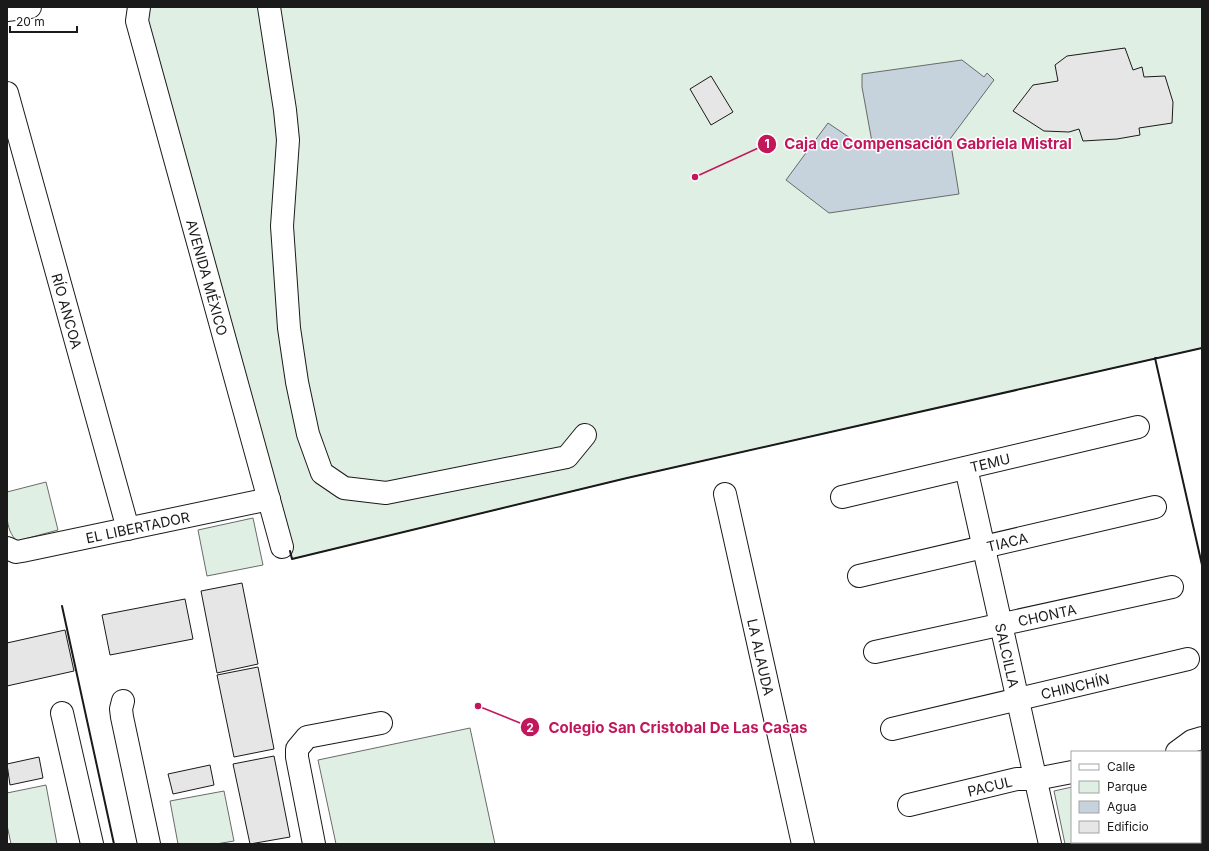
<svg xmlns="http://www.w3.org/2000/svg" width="1209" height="851" font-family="Inter,sans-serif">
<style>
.green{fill:#e0efe3;stroke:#6a6a6a}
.water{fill:#c6d2dc;stroke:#6a6a6a}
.building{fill:#e6e6e6;stroke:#1a1a1a}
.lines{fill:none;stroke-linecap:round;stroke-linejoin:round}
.minor-casing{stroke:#1a1a1a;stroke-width:24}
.minor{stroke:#fff;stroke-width:22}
.wall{stroke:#1a1a1a;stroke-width:2}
.labels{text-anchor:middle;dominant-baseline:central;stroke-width:3;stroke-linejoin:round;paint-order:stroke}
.street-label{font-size:14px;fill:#1a1a1a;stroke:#fff}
.leader{fill:none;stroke:#c2185b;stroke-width:1.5}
.callout-dot{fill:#c2185b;stroke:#fff;stroke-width:1.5}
.mark-label{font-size:12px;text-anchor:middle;font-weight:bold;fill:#fff}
.callout-label{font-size:15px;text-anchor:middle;font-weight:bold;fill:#c2185b;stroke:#fff;stroke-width:3;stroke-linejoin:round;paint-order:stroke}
</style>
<rect width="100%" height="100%" fill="#fff"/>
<!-- green -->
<path class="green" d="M142,7H1202V348L627,478L292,559Z
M46,482L58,530L17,541C4,529 7,509 7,492Z
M253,518L263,565L207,576L198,530Z
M470,728L495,844H336L318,760Z
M46,785L57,844H11L7,825V793Z
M1072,787V842H1183V844H1065L1054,791Z
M224,791L234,841L216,844H178L170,801Z"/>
<!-- water -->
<path class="water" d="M962,60L984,77L987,73L994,80L950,139L959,194L829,213L786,180L828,123L859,144L872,142L862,87V74Z"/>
<!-- building -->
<path class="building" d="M1125,48L1133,70L1142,67L1144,77L1165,76L1173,102L1172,123L1139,128L1140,135L1117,139L1083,141L1079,129L1069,132L1044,131L1013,111L1033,85L1058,81L1055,65L1067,56Z
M711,76L733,112L711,125L690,89Z
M242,583L258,664L217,673L201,591Z
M185,599L193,639L110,655L102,615Z
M65,630L74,671L7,686V643Z
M258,667L274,749L234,757L217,675Z
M274,756L290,837L250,844L233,764Z
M39,757L43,778L10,785L7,764Z
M210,765L214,785L173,794L168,774Z"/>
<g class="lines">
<!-- minor casing -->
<g class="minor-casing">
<g id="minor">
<path id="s1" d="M139,7L137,21L282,547"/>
<path d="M269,7L285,110L288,140L282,226L289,328L297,382L308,434L322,473L344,488L386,493L567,457L585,435"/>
<path d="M7,10L30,7"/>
<path id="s2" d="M7,93L128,529"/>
<path id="s3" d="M966,468L1050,844"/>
<path id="s4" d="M725,494L803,844"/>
<path id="s5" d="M842,497L1138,427"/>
<path id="s6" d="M7,548L16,552L22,551L269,499"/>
<path id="s7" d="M859,576L1155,507"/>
<path id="s8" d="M875,652L1172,587"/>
<path d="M123,701L121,709L122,717L149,844"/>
<path d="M62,713L92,844"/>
<path id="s9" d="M892,729L1188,659"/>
<path d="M1177,752L1192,741L1202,738"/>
<path id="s10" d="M909,805L1017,779H1036L1072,772"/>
<path d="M1200,831L1202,840"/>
<path d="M314,844L297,757V749L307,737L381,723"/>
</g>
</g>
<!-- minor -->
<use href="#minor" class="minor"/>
<!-- wall -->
<path class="wall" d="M1157,358H1155L1202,565
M290,551L292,559L627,478L1202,348
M62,606L114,844"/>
</g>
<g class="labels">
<!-- street labels -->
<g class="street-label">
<text stroke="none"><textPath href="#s1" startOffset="280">AVENIDA MÉXICO</textPath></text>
<text stroke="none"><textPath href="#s2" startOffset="226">RÍO ANCOA</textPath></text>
<text stroke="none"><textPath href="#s5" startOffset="152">TEMU</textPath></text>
<text stroke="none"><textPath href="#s6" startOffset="134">EL LIBERTADOR</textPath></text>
<text stroke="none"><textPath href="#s7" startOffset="152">TIACA</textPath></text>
<text stroke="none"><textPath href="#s8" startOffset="176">CHONTA</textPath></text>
<text stroke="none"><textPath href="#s3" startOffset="192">SALCILLA</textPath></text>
<text stroke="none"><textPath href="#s4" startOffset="167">LA ALAUDA</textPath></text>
<text stroke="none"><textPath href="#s9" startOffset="188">CHINCHÍN</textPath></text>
<text stroke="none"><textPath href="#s10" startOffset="83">PACUL</textPath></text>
</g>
</g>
<!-- callouts -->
<path class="leader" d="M695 177L767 144M478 706L530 727"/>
<g class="callout-dot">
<circle cx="695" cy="177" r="4"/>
<circle cx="478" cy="706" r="4"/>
<circle cx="767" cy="144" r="10"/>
<circle cx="530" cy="727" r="10"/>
</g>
<g class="mark-label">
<text x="767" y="148">1</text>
<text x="530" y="732">2</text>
</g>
<g class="callout-label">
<text x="928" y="149">Caja de Compensación Gabriela Mistral</text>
<text x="678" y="733">Colegio San Cristobal De Las Casas</text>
</g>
<!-- border -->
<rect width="1209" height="851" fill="none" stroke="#1a1a1a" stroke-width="16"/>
<!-- legend -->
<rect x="1071" y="751" width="130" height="92" fill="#ffffff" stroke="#a3a3a3"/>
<rect x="1079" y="764" width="20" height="6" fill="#ffffff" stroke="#a3a3a3"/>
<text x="1107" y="771" font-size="12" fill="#1a1a1a">Calle</text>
<rect x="1079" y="781" width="20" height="12" fill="#e0efe3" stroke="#a3a3a3"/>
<text x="1107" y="791" font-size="12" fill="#1a1a1a">Parque</text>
<rect x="1079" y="801" width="20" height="12" fill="#c6d2dc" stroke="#a3a3a3"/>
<text x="1107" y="811" font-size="12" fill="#1a1a1a">Agua</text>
<rect x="1079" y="821" width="20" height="12" fill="#e6e6e6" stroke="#a3a3a3"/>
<text x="1107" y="831" font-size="12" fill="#1a1a1a">Edificio</text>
<!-- scale -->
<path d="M10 26v6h67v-6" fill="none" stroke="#1a1a1a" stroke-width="2"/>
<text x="16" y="26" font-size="12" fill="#1a1a1a" stroke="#ffffff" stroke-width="3" paint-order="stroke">20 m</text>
</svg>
